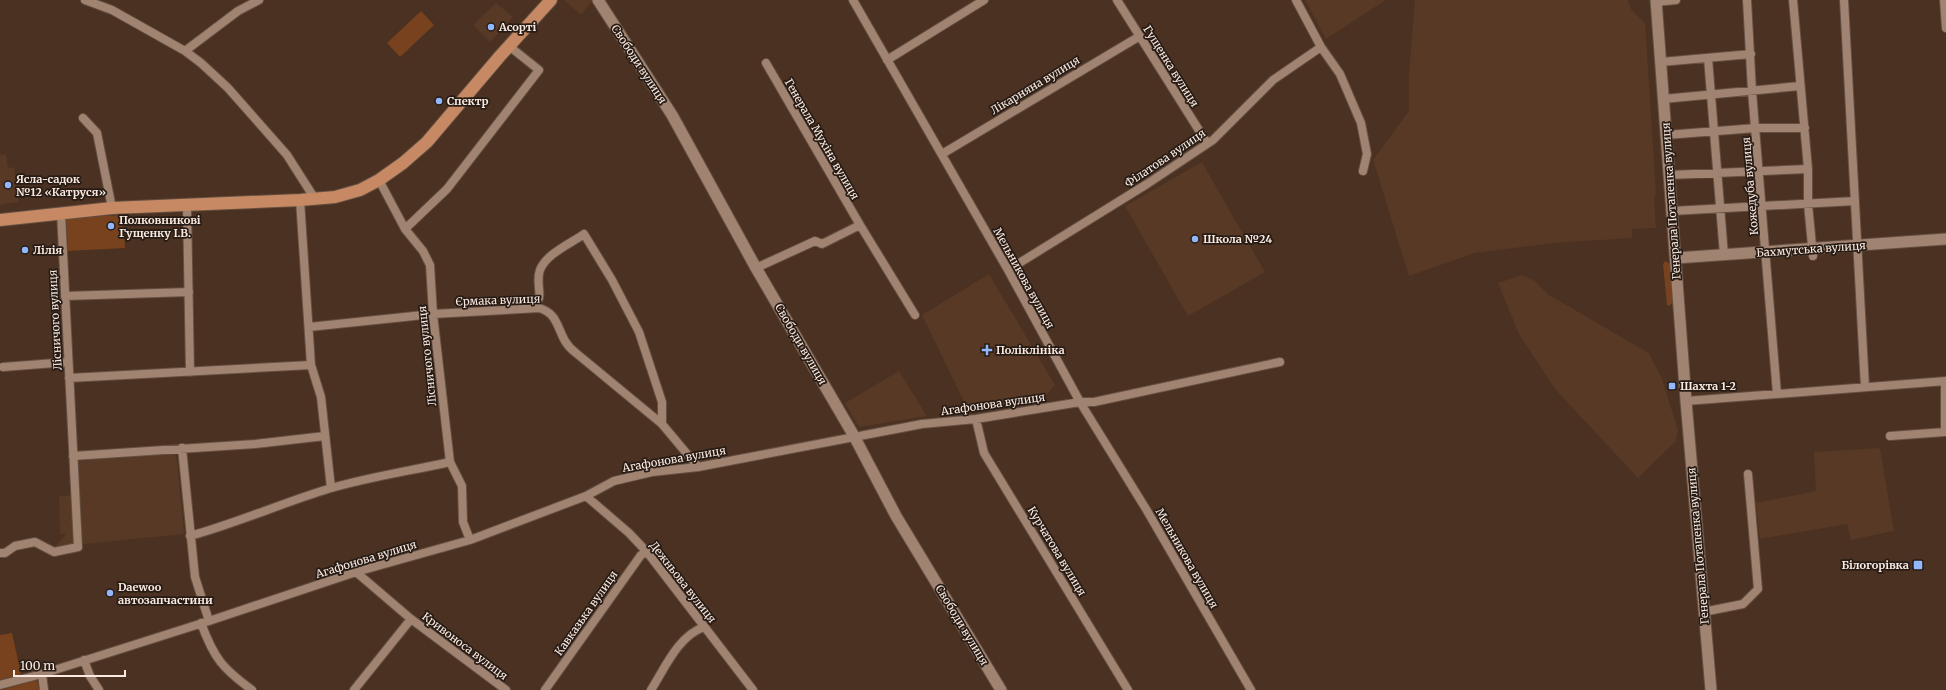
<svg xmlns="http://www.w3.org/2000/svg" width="1946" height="690" font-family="Merriweather,serif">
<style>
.built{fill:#573925}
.green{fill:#78421e}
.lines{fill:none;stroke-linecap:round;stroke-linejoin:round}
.street-casing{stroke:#644f41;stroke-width:10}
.secondary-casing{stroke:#644f41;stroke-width:13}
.primary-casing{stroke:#644f41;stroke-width:14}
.street{stroke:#a18371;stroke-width:8}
.secondary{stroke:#a18371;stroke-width:11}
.primary{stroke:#c68963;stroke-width:12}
.poi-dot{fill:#92b7fd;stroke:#271c15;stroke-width:1.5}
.labels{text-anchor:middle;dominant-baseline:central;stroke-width:3.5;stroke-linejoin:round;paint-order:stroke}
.poi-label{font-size:11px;font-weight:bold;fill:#fbeae0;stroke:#271c15;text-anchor:start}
.street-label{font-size:11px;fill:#fbeae0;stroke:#271c15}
</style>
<rect width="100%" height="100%" fill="#4a3121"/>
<!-- built -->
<path class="built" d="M564,0H591L592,1L581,15Z
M1305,0H1386L1326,39Z
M1415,0H1628L1631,9L1645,23L1656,192L1654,199L1656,228L1632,229V238L1554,243L1475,253L1409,276L1373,160L1409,111V74Z
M496,3L513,17L490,42L473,25Z
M6,154L8,168L14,167L19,202L0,205V155Z
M1202,162L1265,272L1188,316L1125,206Z
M989,274L1055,385L1045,397L969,412L922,315Z
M1522,275L1535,281L1549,295L1649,353L1662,379L1678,430L1676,441L1638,478L1555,389L1519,334L1498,283Z
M899,371L927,416L859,427L845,403Z
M1880,448L1894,531L1851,540L1847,524L1760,539L1756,503L1816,491L1814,452Z
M168,452L175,454L177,460L184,534L55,547L66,534H60L59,496L78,495V461Z"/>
<!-- green -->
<path class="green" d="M421,11L434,25L400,57L387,43Z
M123,215L125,248L68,251L66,218Z
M1665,261L1670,264L1674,301L1669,306L1667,305L1663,264Z
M12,633L21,674L0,680V635Z
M37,680L39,690H1Z"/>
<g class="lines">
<!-- street casing -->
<g class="street-casing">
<path id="street" d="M85,0L112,10L185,51L201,63L228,88L287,155L315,199
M853,0L1008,270L1080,402L1146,509L1251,690
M1117,0L1207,143
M1296,0L1321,47L1340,74L1361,123L1367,154L1363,171
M1747,0L1752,91L1777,394
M1793,0L1808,169V204L1813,256
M1844,0L1865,387
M1944,0L1946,28
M1656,2L1676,0
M185,51L238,11L259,0
M1708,58L1724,255
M887,60L984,0
M1661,62L1751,54
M766,63L860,225L915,315
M1663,99L1800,86
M83,118L97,133L112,208
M1666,135L1756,128H1805
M942,154L1140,36
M1670,175L1808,169
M379,180L405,229L423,251L430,265L433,314L450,462L462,486L463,522L470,540
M300,200L311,365L321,397L331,488
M187,207L190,372
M1672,211L1855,201
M405,229L447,189L539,70L509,46
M756,268L815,241L822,244L860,225
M1008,270L1147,184L1213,140L1273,80L1321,47
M65,296L189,292
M531,308C533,306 538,302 539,298C541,293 536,280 540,270C546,254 570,244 584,234L612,280L639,332L662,402V424
M309,327L433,314L539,308C557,313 557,327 565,341C568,346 572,350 576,353L662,424L698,467
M3,367L68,362
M69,378L311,365
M1686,401L1946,381
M976,419L984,453L1128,690
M1890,436L1945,432V382
M182,448L195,577L209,621
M73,456L255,444L325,436
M586,496L629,533L647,552L753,690
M190,536C237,523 282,503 328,489C368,477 410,471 450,462
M0,553H5L15,546L35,542L54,552L78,547L61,213
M356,572L411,619L506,690
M1703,612L1743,604L1758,589L1748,474
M201,623C214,658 222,668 252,690
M84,660L90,676L99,690
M42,674L44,690
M0,685L42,674L209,621L356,572L470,540L586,496L614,481L652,472L698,467L922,424L976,419L1080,402H1094L1280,362
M354,690L411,619
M545,690L641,555L647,552
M651,690C665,668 678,636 704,627"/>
</g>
<!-- secondary casing -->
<g class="secondary-casing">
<path id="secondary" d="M598,0L672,115L756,268L854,436L896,516L1001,690
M1656,0L1686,401L1711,690
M1676,258L1946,239"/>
</g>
<!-- primary casing -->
<g class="primary-casing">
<path id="primary" d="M0,220L112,208L300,200L335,197L360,190L379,180L403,163L427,142L500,56L551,0"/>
</g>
<!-- street -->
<use href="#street" class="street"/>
<!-- secondary -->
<use href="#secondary" class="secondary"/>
<!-- primary -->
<use href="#primary" class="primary"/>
</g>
<!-- markers -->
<g class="poi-dot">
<circle cx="491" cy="27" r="4"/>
<circle cx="439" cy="101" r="4"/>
<circle cx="8" cy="185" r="4"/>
<circle cx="111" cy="226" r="4"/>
<circle cx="1195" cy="239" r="4"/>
<circle cx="25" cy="250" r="4"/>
<path d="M985 344h4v4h4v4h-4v4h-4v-4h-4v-4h4z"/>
<rect x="1668" y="382" width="8" height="8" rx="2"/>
<rect x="1913" y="560" width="10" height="10" rx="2"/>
<circle cx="110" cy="593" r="4"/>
</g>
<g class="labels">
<!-- poi labels -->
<g class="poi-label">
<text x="499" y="27">Асорті</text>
<text x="447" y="101">Спектр</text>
<text x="16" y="179">Ясла-садок<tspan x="16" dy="13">№12 «Катруся»</tspan></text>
<text x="119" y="220">Полковникові<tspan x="119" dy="13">Гущенку І.В.</tspan></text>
<text x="1203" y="239">Школа №24</text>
<text x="33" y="250">Лілія</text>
<text x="996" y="350">Поліклініка</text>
<text x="1680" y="386">Шахта 1-2</text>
<text x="1909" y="565" text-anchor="end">Білогорівка</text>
<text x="118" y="587">Daewoo<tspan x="118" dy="13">автозапчастини</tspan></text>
</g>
<!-- street labels -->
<g class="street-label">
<text transform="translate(639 64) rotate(57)">Свободи вулиця</text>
<text transform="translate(1171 66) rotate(58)">Гущенка вулиця</text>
<text transform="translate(1035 85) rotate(-31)">Лікарняна вулиця</text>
<text transform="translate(822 139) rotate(60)">Генерала Мухіна вулиця</text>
<text transform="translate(1165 158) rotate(-34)">Філатова вулиця</text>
<text transform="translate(1750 186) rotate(-95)">Кожедуба вулиця</text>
<text transform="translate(1671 201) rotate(-94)">Генерала Потапенка вулиця</text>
<text transform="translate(1811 249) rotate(-4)">Бахмутська вулиця</text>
<text transform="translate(1024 278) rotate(61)">Мельникова вулиця</text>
<text transform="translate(498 300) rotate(-2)">Єрмака вулиця</text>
<text transform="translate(55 320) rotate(-93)">Лісничого вулиця</text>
<text transform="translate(801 344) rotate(60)">Свободи вулиця</text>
<text transform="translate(427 356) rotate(-96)">Лісничого вулиця</text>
<text transform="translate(993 404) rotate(-8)">Агафонова вулиця</text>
<text transform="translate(674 459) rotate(-10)">Агафонова вулиця</text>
<text transform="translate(1698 546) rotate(-95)">Генерала Потапенка вулиця</text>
<text transform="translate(1057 551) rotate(59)">Курчатова вулиця</text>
<text transform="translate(1187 558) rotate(60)">Мельникова вулиця</text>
<text transform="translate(366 559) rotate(-17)">Агафонова вулиця</text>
<text transform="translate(683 582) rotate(52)">Дежньова вулиця</text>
<text transform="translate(586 613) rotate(-55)">Кавказька вулиця</text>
<text transform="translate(962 625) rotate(59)">Свободи вулиця</text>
<text transform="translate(465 646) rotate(37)">Кривоноса вулиця</text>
</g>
</g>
<!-- scale -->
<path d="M14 670v6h111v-6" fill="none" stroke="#fbeae0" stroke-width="2"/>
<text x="20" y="670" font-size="12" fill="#fbeae0" stroke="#271c15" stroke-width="3" paint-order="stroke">100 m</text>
</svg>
